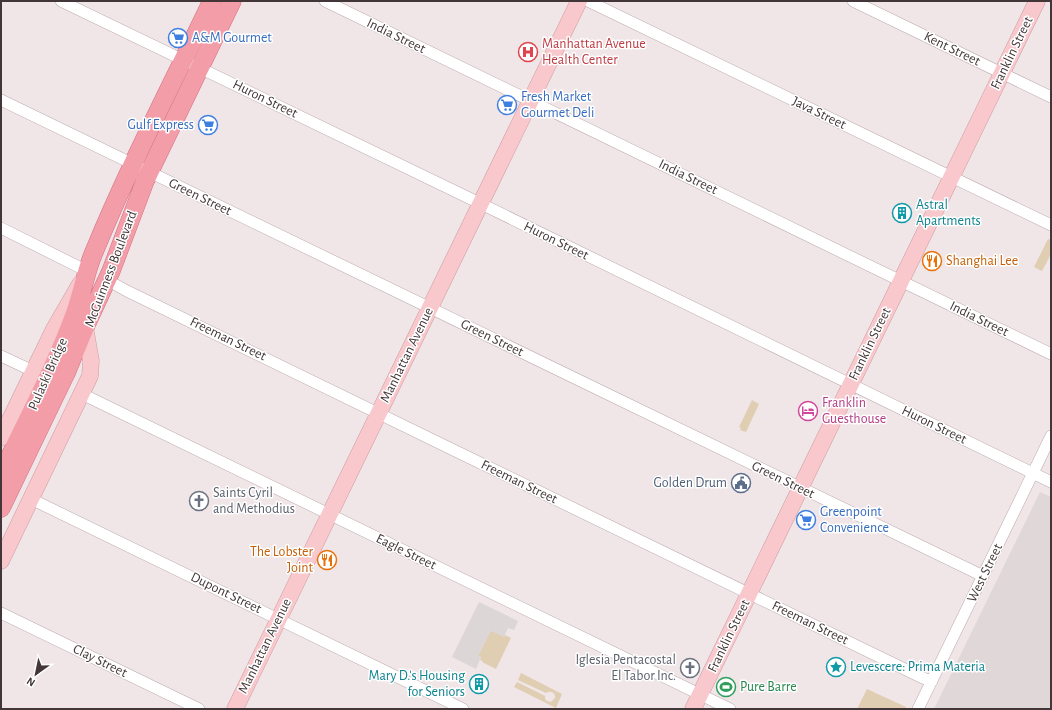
<svg xmlns="http://www.w3.org/2000/svg" width="1052" height="710" font-family="'Alegreya Sans',sans-serif">
<style>
.industrial{fill:#e0d7d9}
.green{fill:#e0ceb2}
.parking{fill:#dcd6d7}
.lines{fill:none;stroke-linecap:round;stroke-linejoin:round}
.street-casing{stroke:#bdacaf;stroke-width:12}
.secondary-casing{stroke:#ce9ca1;stroke-width:17}
.primary-casing{stroke:#d46f7e;stroke-width:19}
.street{stroke:#fff;stroke-width:11}
.secondary{stroke:#f8c8cc;stroke-width:16}
.primary{stroke:#f29da8;stroke-width:18}
.labels{text-anchor:middle;dominant-baseline:central;stroke-width:3;stroke-linejoin:round;paint-order:stroke}
.street-label{font-size:14px;fill:#423638;stroke:#fff}
.shop-label{font-size:14px;fill:#366cbe;stroke:#fff;text-anchor:start}
.health-label{font-size:14px;fill:#be3a42;stroke:#fff;text-anchor:start}
.culture-label{font-size:14px;fill:#0d838f;stroke:#fff;text-anchor:start}
.food-label{font-size:14px;fill:#c56008;stroke:#fff;text-anchor:start}
.hotel-label{font-size:14px;fill:#b23c85;stroke:#fff;text-anchor:start}
.service-label{font-size:14px;fill:#4e5e75;stroke:#fff;text-anchor:end}
.worship-label{font-size:14px;fill:#5b616d;stroke:#fff;text-anchor:start}
.leisure-label{font-size:14px;fill:#27864d;stroke:#fff;text-anchor:start}
</style>
<rect width="100%" height="100%" fill="#f0e5e7"/>
<!-- industrial -->
<path class="industrial" d="M1040,492L1051,497V709H934Z"/>
<!-- green -->
<path class="green" d="M1048,239L1051,240V254L1042,271L1034,267Z
M752,400L759,404L746,432L740,430L741,428L739,427Z
M491,630L504,637L505,635L511,638L496,669L482,662L483,661L480,660L481,657L478,656Z
M521,673L562,694L556,708L514,687L517,682L545,696V699L547,701L551,702L555,698C556,693 550,690 546,693L518,680Z
M867,689L906,707L905,709H857Z"/>
<!-- parking -->
<path class="parking" d="M479,602L518,621L514,630L508,628L504,637L491,631L478,656L481,657L476,669L452,657Z"/>
<g class="lines">
<!-- street casing -->
<g class="street-casing">
<path id="street" d="M61,1L467,197L1051,482
M325,1L1051,354
M588,1L1051,225
M853,1L1051,97
M1,100L983,576
M1,228L87,271
M107,280L127,291L470,458L923,678L932,681
M1,356L33,371
M82,394L730,709
M31,499L463,709
M1,613L199,709
M918,709L1051,436"/>
</g>
<!-- secondary casing -->
<g class="secondary-casing">
<path id="secondary" d="M1,438L54,329L80,284
M1,561L90,376L91,361L85,327
M235,709L579,1
M693,709L1037,1"/>
</g>
<!-- primary casing -->
<g class="primary-casing">
<path id="primary" d="M1,475C26,422 54,370 74,316C82,295 85,273 94,252C129,167 172,84 212,1
M1,508L66,373L85,327L111,271L145,181L232,1"/>
</g>
<!-- street -->
<use href="#street" class="street"/>
<!-- secondary -->
<use href="#secondary" class="secondary"/>
<!-- primary -->
<use href="#primary" class="primary"/>
</g>
<!-- icons -->
<defs>
<g id="supermarket-ring" transform="scale(1)"><circle r="9.5" fill="#fff" stroke="#3f7fe0" stroke-width="1.5"/><path d="M-6-5.5h2.5l.6 2H6L4.5 2H-2.5L-4.4-4H-6ZM-1.5 3.2a1.3 1.3 0 1 0 .1 0ZM3 3.2a1.3 1.3 0 1 0 .1 0Z" fill="#3f7fe0"/></g>
<g id="hospital-ring" transform="scale(1)"><circle r="9.5" fill="#fff" stroke="#e0444e" stroke-width="1.5"/><path d="M-5-5h3v3.5h4V-5h3V5h-3V1.5h-4V5h-3Z" fill="#e0444e"/></g>
<g id="building-ring" transform="scale(1)"><circle r="9.5" fill="#fff" stroke="#0f9aa8" stroke-width="1.5"/><path d="M-4-6H4V6H1V3H-1V6H-4ZM-2.5-4.3h1.7v1.8h-1.7ZM.8-4.3h1.7v1.8H.8ZM-2.5-1h1.7V.8h-1.7ZM.8-1h1.7V.8H.8Z" fill="#0f9aa8"/></g>
<g id="restaurant-ring" transform="scale(1)"><circle r="9.5" fill="#fff" stroke="#e8710a" stroke-width="1.5"/><path d="M-5-6h1v4h1v-4h1v4h1v-4h1v5L-1.5 .5V6h-2V.5L-5-1ZM5-6V6H3V1.5H1.5Q1.5-4 5-6Z" fill="#e8710a"/></g>
<g id="hotel-ring" transform="scale(1)"><circle r="9.5" fill="#fff" stroke="#d1479c" stroke-width="1.5"/><path d="M-6-4.5h1.5V1H6V5H4.5V3h-9V5H-6ZM-4 0a1.8 1.8 0 1 1 3.6 0ZM.5 0V-2.5h3Q6-2.5 6 0Z" fill="#d1479c"/></g>
<g id="civic-ring" transform="scale(1)"><circle r="9.5" fill="#fff" stroke="#5c6f8a" stroke-width="1.5"/><path d="M-.6-6.5H3V-4.5H.6V-3L4-1V1h2V6H-6V1h2V-1L-.6-3ZM-1.2 2.5V6h2.4V2.5Z" fill="#5c6f8a"/></g>
<g id="church-ring" transform="scale(1)"><circle r="9.5" fill="#fff" stroke="#6b7280" stroke-width="1.5"/><path d="M-1.2-6h2.4v3.5h3.3v2.4h-3.3V6h-2.4V-.1h-3.3v-2.4h3.3Z" fill="#6b7280"/></g>
<g id="sight-ring" transform="scale(1)"><circle r="9.5" fill="#fff" stroke="#0f9aa8" stroke-width="1.5"/><path d="M0-6L1.8-2.2L6-1.7L2.9 1.2L3.7 5.4L0 3.3L-3.7 5.4L-2.9 1.2L-6-1.7L-1.8-2.2Z" fill="#0f9aa8"/></g>
<g id="stadium-ring" transform="scale(1)"><circle r="9.5" fill="#fff" stroke="#2e9e5b" stroke-width="1.5"/><path d="M0-5a6.5 5 0 1 0 0 10a6.5 5 0 1 0 0-10ZM-3.5-1.8h7v3.6h-7Z" fill="#2e9e5b"/></g>
</defs>
<g fill-rule="evenodd">
<use href="#supermarket-ring" x="178" y="38"/>
<use href="#hospital-ring" x="528" y="52"/>
<use href="#supermarket-ring" x="507" y="105"/>
<use href="#supermarket-ring" x="208" y="125"/>
<use href="#building-ring" x="902" y="213"/>
<use href="#restaurant-ring" x="932" y="261"/>
<use href="#hotel-ring" x="808" y="411"/>
<use href="#civic-ring" x="741" y="483"/>
<use href="#church-ring" x="199" y="501"/>
<use href="#supermarket-ring" x="806" y="520"/>
<use href="#restaurant-ring" x="327" y="560"/>
<use href="#sight-ring" x="836" y="667"/>
<use href="#church-ring" x="690" y="668"/>
<use href="#building-ring" x="479" y="684"/>
<use href="#stadium-ring" x="726" y="687"/>
</g>
<g class="labels">
<!-- street labels -->
<g class="street-label">
<text transform="translate(396 36) rotate(26)">India Street</text>
<text transform="translate(952 49) rotate(26)">Kent Street</text>
<text transform="translate(1012 53) rotate(-64)">Franklin Street</text>
<text transform="translate(265 99) rotate(26)">Huron Street</text>
<text transform="translate(819 113) rotate(26)">Java Street</text>
<text transform="translate(688 177) rotate(26)">India Street</text>
<text transform="translate(200 197) rotate(26)">Green Street</text>
<text transform="translate(556 241) rotate(26)">Huron Street</text>
<text transform="translate(111 269) rotate(-69)">McGuinness Boulevard</text>
<text transform="translate(979 319) rotate(26)">India Street</text>
<text transform="translate(492 338) rotate(26)">Green Street</text>
<text transform="translate(228 339) rotate(26)">Freeman Street</text>
<text transform="translate(870 344) rotate(-64)">Franklin Street</text>
<text transform="translate(407 355) rotate(-64)">Manhattan Avenue</text>
<text transform="translate(48 374) rotate(-66)">Pulaski Bridge</text>
<text transform="translate(934 425) rotate(26)">Huron Street</text>
<text transform="translate(783 480) rotate(26)">Green Street</text>
<text transform="translate(519 482) rotate(26)">Freeman Street</text>
<text transform="translate(406 552) rotate(26)">Eagle Street</text>
<text transform="translate(985 573) rotate(-64)">West Street</text>
<text transform="translate(226 593) rotate(26)">Dupont Street</text>
<text transform="translate(810 623) rotate(26)">Freeman Street</text>
<text transform="translate(729 636) rotate(-64)">Franklin Street</text>
<text transform="translate(265 646) rotate(-64)">Manhattan Avenue</text>
<text transform="translate(100 661) rotate(26)">Clay Street</text>
</g>
<!-- shop labels -->
<g class="shop-label">
<text x="192" y="38">A&amp;M Gourmet</text>
<text x="521" y="97">Fresh Market<tspan x="521" dy="16">Gourmet Deli</tspan></text>
<text x="194" y="125" text-anchor="end">Gulf Express</text>
<text x="820" y="512">Greenpoint<tspan x="820" dy="16">Convenience</tspan></text>
</g>
<!-- health labels -->
<g class="health-label">
<text x="542" y="44">Manhattan Avenue<tspan x="542" dy="16">Health Center</tspan></text>
</g>
<!-- culture labels -->
<g class="culture-label">
<text x="916" y="205">Astral<tspan x="916" dy="16">Apartments</tspan></text>
<text x="850" y="667">Levescere: Prima Materia</text>
<text x="465" y="676" text-anchor="end">Mary D.'s Housing<tspan x="465" dy="16">for Seniors</tspan></text>
</g>
<!-- food labels -->
<g class="food-label">
<text x="946" y="261">Shanghai Lee</text>
<text x="313" y="552" text-anchor="end">The Lobster<tspan x="313" dy="16">Joint</tspan></text>
</g>
<!-- hotel labels -->
<g class="hotel-label">
<text x="822" y="403">Franklin<tspan x="822" dy="16">Guesthouse</tspan></text>
</g>
<!-- service labels -->
<g class="service-label">
<text x="727" y="483">Golden Drum</text>
</g>
<!-- worship labels -->
<g class="worship-label">
<text x="213" y="493">Saints Cyril<tspan x="213" dy="16">and Methodius</tspan></text>
<text x="676" y="660" text-anchor="end">Iglesia Pentacostal<tspan x="676" dy="16">El Tabor Inc.</tspan></text>
</g>
<!-- leisure labels -->
<g class="leisure-label">
<text x="740" y="687">Pure Barre</text>
</g>
</g>
<!-- border -->
<rect width="1052" height="710" fill="none" stroke="#423638" stroke-width="4"/>
<!-- north arrow -->
<g transform="translate(36 674) rotate(213)" stroke="#ffffff" stroke-width="3" paint-order="stroke">
<path d="M0-3L7 15L0 10L-7 15Z" fill="#423638"/>
<text y="-6" font-size="11" font-weight="bold" text-anchor="middle" fill="#423638">N</text>
</g>
</svg>
